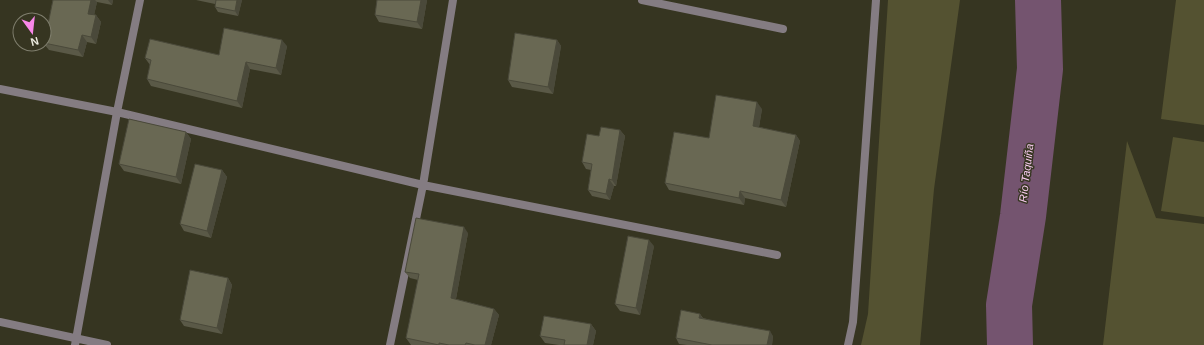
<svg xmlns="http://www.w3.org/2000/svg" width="1204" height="345" font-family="Arial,sans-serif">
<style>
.green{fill:#545231}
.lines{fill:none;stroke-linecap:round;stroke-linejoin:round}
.river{stroke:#74546f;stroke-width:46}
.street{stroke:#847c82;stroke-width:8}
.wall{fill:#5a5947}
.shaded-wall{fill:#4a493a}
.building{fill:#696853;stroke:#4a493a}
.labels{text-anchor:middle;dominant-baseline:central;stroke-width:3;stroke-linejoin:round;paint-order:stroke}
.water-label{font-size:11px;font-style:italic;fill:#facdf2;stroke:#363521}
</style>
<rect width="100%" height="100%" fill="#363521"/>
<!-- green -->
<path class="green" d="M888,0H960L934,189L920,345H861L868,314Z
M1176,0H1204V125L1161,119Z
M1173,137L1204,142V217L1161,211Z
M1127,141L1156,218L1204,224V345H1103Z"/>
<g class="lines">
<!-- river -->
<path class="river" d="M1010,345L1009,305L1023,216L1040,69L1038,0"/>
<!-- street -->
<path class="street" d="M642,0L783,29
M0,89L117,112L423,185L777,255
M0,322L107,345
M75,345L117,112L140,0
M390,345L423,185L453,0
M848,345L853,322L876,0"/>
</g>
<!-- wall -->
<path class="wall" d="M53,0H113L112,5L97,2L94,15H96L101,22L96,44L87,42L83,57L49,50L44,44Z
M196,0H242L238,16L218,12L215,7V4Z
M377,0H427L422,29L379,22L375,15Z
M557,40L561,46L553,94L512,87L508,80Z
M287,46L281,75L250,69L242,108L151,86L147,79L150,65L145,58L219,55Z
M762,109L759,127L796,135L800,141L786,207L745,198L744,205L669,190L665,183L709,138Z
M620,130L625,136L616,186H614L610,200L592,196L588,190L591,170L586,169L582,162L599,136Z
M186,132L191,139L181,184L124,171L119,164Z
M222,170L227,177L211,238L184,231L180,224Z
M468,233L456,299L494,309L499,315L491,345H411L406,338L418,280L410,278L405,272Z
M654,246L640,315L620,311L615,304Z
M228,278L232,285L222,334L184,326L180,320Z
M700,314L703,318L773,336L772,345H687L679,344L676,338Z
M591,324L596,331L593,345H559L545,343L540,336Z"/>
<!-- shaded-wall -->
<path class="shaded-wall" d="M91,0H95L97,2L93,20L88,14Z
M108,0H113L112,5Z
M237,0H242L238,16L235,11Z
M421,0H427L422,29L417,22Z
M96,15L101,22L96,44L91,37Z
M82,35L87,42L83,57L78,50Z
M282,40L287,46L281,75L276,68Z
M557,40L561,46L553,94L548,87Z
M246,62L250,69L242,108L237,101Z
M757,102L762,109L758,133L753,126Z
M620,130L625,136L616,186L612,180Z
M186,132L191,139L181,184L176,177Z
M796,135L800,141L786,207L781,200Z
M222,170L227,177L211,238L207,231Z
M609,179L614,186L610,200L606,194Z
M740,191L745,198L744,205L739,198Z
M464,227L468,233L455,304L451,298Z
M649,240L654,246L640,315L636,308Z
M228,278L232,285L222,334L217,328Z
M494,309L499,315L491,345H485Z
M700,314L703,319L699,318Z
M591,324L596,331L593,345H587Z
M770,331L773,336L772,345H767Z"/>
<!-- building -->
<path class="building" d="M53,0H91L88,14L96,15L91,37L82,35L78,50L44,43Z
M216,0H237L235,11L215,7Z
M377,0H421L417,22L375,15Z
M224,28L282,40L276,68L246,62L237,101L147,79L151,60L145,58L150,39L219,55Z
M515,33L557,40L548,87L508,80Z
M716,95L757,102L753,126L796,135L781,200L740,191L739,198L665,183L674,132L709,138Z
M129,119L186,132L176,177L119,164Z
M601,127L620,130L612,180L609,179L606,194L588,190L592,164L582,162L587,134L599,136Z
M195,164L222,170L207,231L180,224Z
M416,218L464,227L451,298L494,309L485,345H475L466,343L465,345H449L439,343V345L406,338L419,274L405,272Z
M628,236L649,240L636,308L615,304Z
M190,270L228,278L217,328L180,320Z
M681,310L700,314L699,318L770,331L767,345H712L676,338Z
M544,316L591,324L587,345H564L565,340L540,336Z"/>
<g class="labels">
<!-- water labels -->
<g class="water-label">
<text transform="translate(1026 173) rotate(-83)">Río Taquiña</text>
</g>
</g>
<!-- north arrow -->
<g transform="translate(32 32) rotate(165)"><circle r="19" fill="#363521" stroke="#7f7e6d"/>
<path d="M0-3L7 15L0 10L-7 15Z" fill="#f987e9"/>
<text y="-6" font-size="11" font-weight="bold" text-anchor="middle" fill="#ecebdf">N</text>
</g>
</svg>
